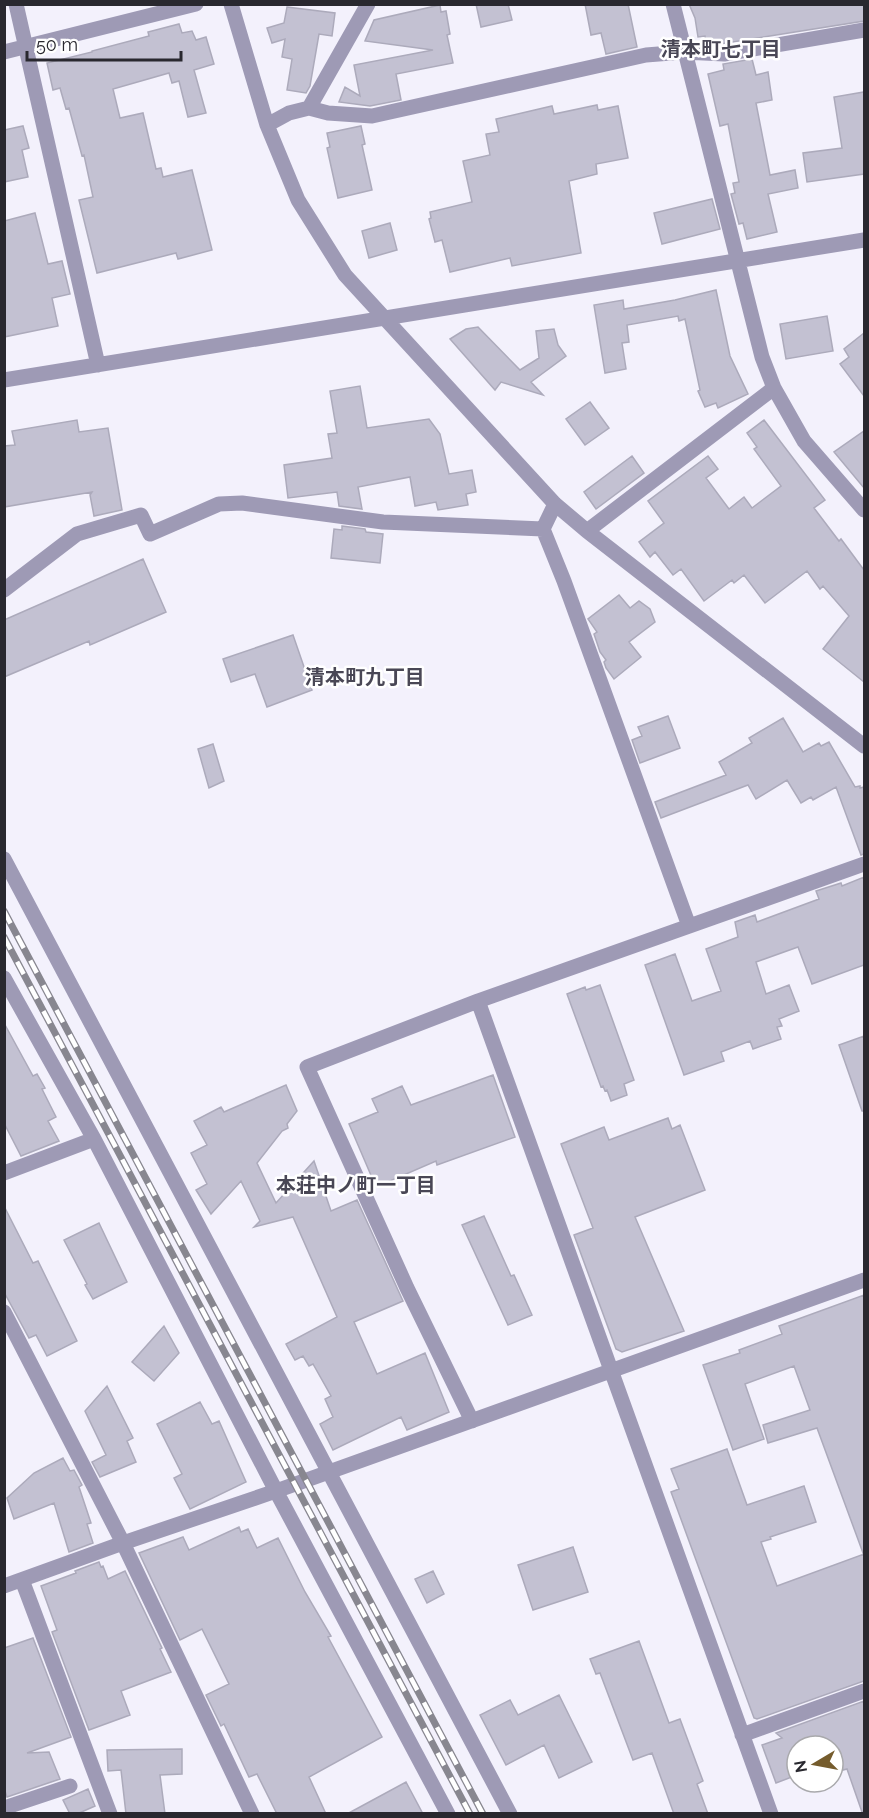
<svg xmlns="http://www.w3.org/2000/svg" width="869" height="1818" font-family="Raleway,'Noto Sans JP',sans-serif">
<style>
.building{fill:#c3c1d2;stroke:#acaabb;stroke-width:1.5}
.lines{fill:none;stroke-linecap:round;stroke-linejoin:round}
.minor{stroke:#9e9ab5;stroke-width:15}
.rail-casing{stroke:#888790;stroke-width:7}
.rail{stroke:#fff;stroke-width:4.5;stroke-dasharray:14;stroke-linecap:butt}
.labels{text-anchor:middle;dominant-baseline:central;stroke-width:5;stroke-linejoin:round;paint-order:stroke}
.neighbourhood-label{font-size:20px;font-weight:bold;fill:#494755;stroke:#fff}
</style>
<rect width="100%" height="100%" fill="#f3f1fc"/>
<!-- building -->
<path class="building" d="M476,4H508L512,20L481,27Z
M585,4H628L637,47L606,54L601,33L591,35Z
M689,4H864V21L720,44L719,40L706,42L705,36L698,37L695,18Z
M440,5L441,12L446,11L450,34L447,35L453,63L396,74L401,100L370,106L339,102L345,87L360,96L354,65L433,50L365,41L374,20Z
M287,7L335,13L332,36L319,34L310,86L306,93L287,90L292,59L282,57L285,39L272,43L267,28L284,23Z
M179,24L182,33L192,31L196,40L206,37L214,64L194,70L206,113L188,117L179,81L172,83L169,73L113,89L120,118L143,113L156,169L161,168L163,177L192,170L212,250L178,259L176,253L97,273L79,200L93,197L84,155L82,156L69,108L66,109L60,88L53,90L47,63L92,52V51L149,36L148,32Z
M752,59L756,75L768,72L772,100L756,103L770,175L795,170L798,188L768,194L777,232L747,239L743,223L739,224L731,194L735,193L733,183L739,182L728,124L720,126L708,74L724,70L723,64Z
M864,92V174L807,182L803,153L842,148L834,97Z
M597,105L598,110L618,106L628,158L596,164L597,174L569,181L581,253L512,266L510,258L450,272L442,240L435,242L429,219L431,218L430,212L472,202L463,161L490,155L486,134L499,132L496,119L552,106L554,114Z
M23,126L29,148L22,150L28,177L4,182V130Z
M361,126L365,144L362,145L372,190L338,198L327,148L330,147L327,133Z
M712,199L720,229L662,244L654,213Z
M35,213L48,264L62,261L70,294L52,298L58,326L4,337V221Z
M390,223L397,250L369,258L362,231Z
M716,290L730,356L748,394L718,408L716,403L705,407L698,391L700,390L685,319L679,321L678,316L627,325L629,342L622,343L626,369L605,373L594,305L623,300L624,309L675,300Z
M827,316L833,351L786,359L780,324Z
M478,327L520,370L539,358L536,331L554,329L558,345L566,356L531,382L543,395L501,382L495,390L450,339L466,329Z
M864,333V396L840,364L849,357L844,349Z
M360,386L367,428L429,419L440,434L449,474L472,470L476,492L466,494L468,505L438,510L436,502L415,506L410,477L358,487L362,509L339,506L337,492L288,498L284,465L332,458L328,434L337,433L330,391Z
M590,402L609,428L585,445L566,419Z
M77,420L79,432L108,428L122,510L94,516L90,495L92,492L4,507V446L15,445L12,431Z
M764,420L825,500L814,508L839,541L841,539L864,570V682L823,649L849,616L823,586L820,589L807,571L765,603L744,575L734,583L732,580L704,601L681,569L673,575L655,552L650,557L639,542L664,523L648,501L708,456L718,469L706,478L729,509L744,497L752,508L781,486L754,449L757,447L747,433Z
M864,431V488L834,452Z
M632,456L644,473L596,509L584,492Z
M342,526L365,529L366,532L383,534L380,563L331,558L334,529L342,530Z
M143,559L166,612L90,645L89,641L4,677V620Z
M619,595L630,608L639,601L650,609L655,622L629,642L641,657L614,679L606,668L604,662L606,660L600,652L594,634L597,632L588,619Z
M293,635L312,690L267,707L255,674L231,682L223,659Z
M668,716L680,748L640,763L632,740L642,736L638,727Z
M783,718L803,752L819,743L821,746L829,742L855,787L860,786V788L864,787V854L861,855L836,787L813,800L811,797L801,803L787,780L756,799L748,785L661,818L655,802L726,775L719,762L752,743L749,738Z
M213,744L224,781L209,788L198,749Z
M864,877V965L812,984L798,947L756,962L766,994L789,985L799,1011L779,1019L782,1026L777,1027L781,1039L753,1049L750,1041L721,1052L724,1061L684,1075L645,965L675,954L692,1001L721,991L706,949L738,937L735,922L755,915L757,922L819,899L816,891L841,883L842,886Z
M600,985L634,1080L624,1084L627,1095L611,1101L607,1090L605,1091L603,1086L601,1087L567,994L585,987L586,990Z
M4,1023L33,1076L37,1074L45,1088L42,1089L56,1117L48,1121L59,1141L21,1156L4,1123Z
M864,1036V1111H862L839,1045Z
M493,1075L515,1137L437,1165L436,1161L376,1187L349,1124L378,1112L372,1099L402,1086L411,1105Z
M286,1085L297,1111L287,1124L288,1128L282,1131L257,1163L276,1203L314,1161L331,1211L357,1200L403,1301L354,1322L377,1374L425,1353L449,1412L407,1430L401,1417L333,1450L320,1424L333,1417L325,1399L331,1396L313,1364L309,1366L303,1356L295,1360L286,1344L337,1317L293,1217L254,1227L260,1221L241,1181L211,1214L196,1190L207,1184L191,1153L207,1145L194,1121L221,1107L224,1112Z
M668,1118L672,1129L680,1125L705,1190L635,1217L684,1331L622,1352L616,1349L574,1235L593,1228L561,1144L604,1127L609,1140Z
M4,1206L33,1263L38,1261L77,1341L47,1356L36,1335L29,1338L4,1292Z
M484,1216L511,1276L514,1275L532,1315L508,1325L462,1225Z
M99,1223L127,1282L93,1299L85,1285L87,1284L64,1240Z
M864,1295V1553H863L817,1428L768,1443L763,1425L810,1410L794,1366L745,1384L764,1439L733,1450L703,1365L740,1353L739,1350L782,1334L779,1326Z
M164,1326L179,1353L154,1381L132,1362Z
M107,1386L133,1438L127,1441L136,1462L100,1477L92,1462L106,1455L85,1411Z
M200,1402L212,1424L219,1421L246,1482L190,1509L174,1478L182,1474L157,1424Z
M727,1449L747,1505L804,1486L816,1522L770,1537L771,1539L761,1542L777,1586L864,1554V1681L757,1719L754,1718L671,1492L679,1489L671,1469Z
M63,1458L70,1471L74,1470L82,1485L79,1487L91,1523L87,1524L93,1543L69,1552L54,1503L14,1519L7,1498L34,1473Z
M239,1527L241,1532L248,1529L257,1548L278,1538L305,1592L331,1636L328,1637L382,1737L309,1777L326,1814H277L257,1774L249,1777L224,1724L221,1726L206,1695L229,1684L202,1629L180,1640L139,1553L183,1537L189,1550Z
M573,1547L588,1592L533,1610L518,1565Z
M99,1562L101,1567L103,1566L108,1579L125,1571L162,1648L160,1649L171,1672L121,1691L130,1715L89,1730L52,1632L57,1630L41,1586L76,1573L75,1571Z
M433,1571L444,1594L427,1603L415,1579Z
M33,1638L71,1737L27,1753L49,1752L60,1779L7,1797L4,1788V1648Z
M639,1641L669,1723L680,1719L703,1781L697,1784L708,1814H674L652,1753L633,1760L600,1673L596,1674L590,1659Z
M559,1695L592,1762L559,1778L544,1745L506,1765L480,1715L510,1700L518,1715Z
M864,1701V1812H862L847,1769L843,1770L839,1760L833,1762V1746H797V1775L776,1783L762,1745L782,1738L776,1733Z
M182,1749V1774L160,1775L165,1814H126L121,1770L108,1771L107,1750Z
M406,1782L423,1814H347Z
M88,1789L95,1806L77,1814H70L63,1800Z"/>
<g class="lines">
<!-- minor -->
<path class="minor" d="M16,4L98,365
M231,4L267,125L298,200L345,275L555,504L587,531L864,746
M673,4L762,357L774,388L804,441L864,510
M4,52L196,4
M309,108L368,4
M267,125L289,113L309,108L328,113L372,116L646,55L684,52L724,54L864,30
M4,380L864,240
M555,504L543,529L564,581L689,926
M587,531L774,388
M4,590L77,534L141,515L150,534L219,504L242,503L383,522L543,529
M4,859L510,1814
M4,978L94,1139L276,1491L448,1814
M478,1001L771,1814
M4,1173L94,1139
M4,1312L123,1543L252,1814
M472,1421L407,1288L307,1067L478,1001L864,864
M22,1580L110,1814
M4,1586L123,1543L276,1491L864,1280
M742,1735L864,1691
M4,1808L70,1786"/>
<!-- rail casing -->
<g class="rail-casing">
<path id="rail" d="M4,911L483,1814
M4,937L470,1814"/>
</g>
<!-- rail -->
<use href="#rail" class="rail"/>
</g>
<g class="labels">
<!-- neighbourhood labels -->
<g class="neighbourhood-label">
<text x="721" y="49">清本町七丁目</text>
<text x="365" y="677">清本町九丁目</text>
<text x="356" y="1185">本荘中ノ町一丁目</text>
</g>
</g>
<!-- border -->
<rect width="869" height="1818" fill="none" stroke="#29282f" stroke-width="12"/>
<!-- north arrow -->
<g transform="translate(815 1764) rotate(260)"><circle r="28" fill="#ffffff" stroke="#a9a9ac" stroke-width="1.5"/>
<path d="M0-4.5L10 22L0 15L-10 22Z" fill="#755c2d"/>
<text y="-9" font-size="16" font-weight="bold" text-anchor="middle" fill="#29282f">N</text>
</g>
<!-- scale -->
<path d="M27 51v9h154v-9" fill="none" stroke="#29282f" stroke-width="3"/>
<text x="36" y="51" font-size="18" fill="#29282f" stroke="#ffffff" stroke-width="4.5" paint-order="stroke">50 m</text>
</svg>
